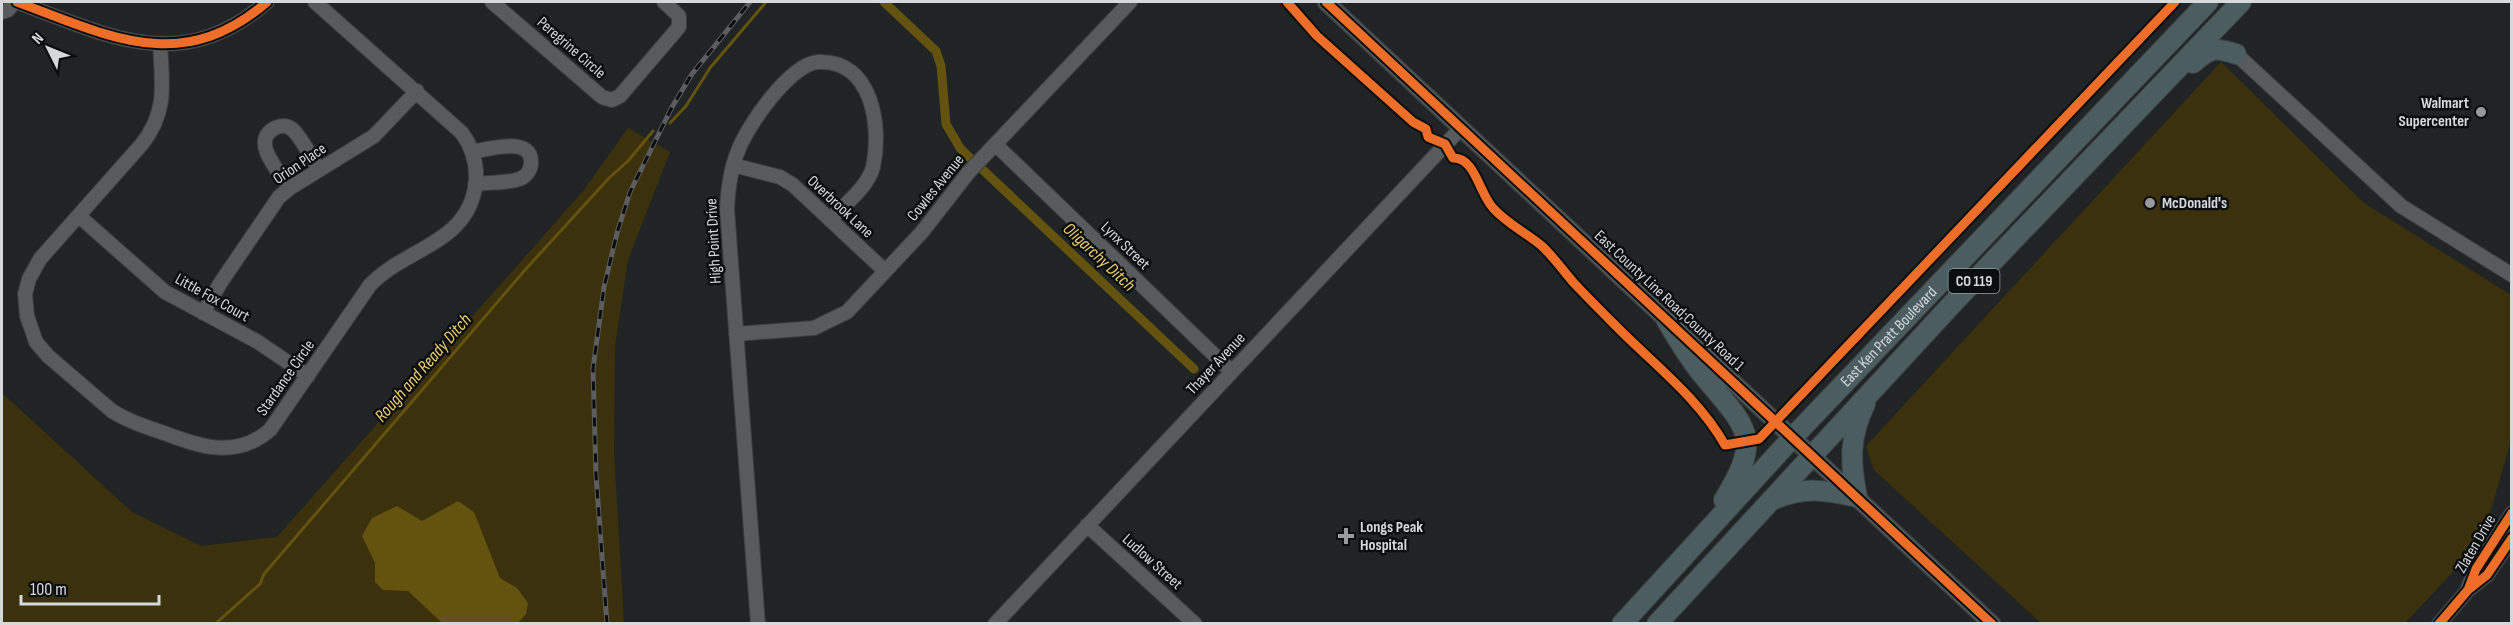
<svg xmlns="http://www.w3.org/2000/svg" width="2513" height="625" font-family="'Sofia Sans Condensed',sans-serif">
<style>
.green{fill:#3c310d}
.water{fill:#64520f}
.lines{fill:none;stroke-linecap:round;stroke-linejoin:round}
.stream{stroke:#64520f;stroke-width:3}
.canal{stroke:#64520f;stroke-width:9}
.minor-casing{stroke:#3b3e3f;stroke-width:16}
.major-casing{stroke:#3b3e3f;stroke-width:19}
.highway-casing{stroke:#3b3e3f;stroke-width:22}
.minor{stroke:#585b5c;stroke-width:14}
.major{stroke:#515d60;stroke-width:16}
.highway{stroke:#4c5d61;stroke-width:20}
.rail-casing{stroke:#5b5d5e;stroke-width:5}
.rail{stroke:#0b0e0f;stroke-width:3;stroke-dasharray:9;stroke-linecap:butt}
.cycleway-casing{stroke:#0b0e0f;stroke-width:13}
.cycleway{stroke:#ee6e29;stroke-width:9}
.poi-dot{fill:#969a9b;stroke:#0b0e0f;stroke-width:2}
.labels{text-anchor:middle;dominant-baseline:central;stroke-width:5;stroke-linejoin:round;paint-order:stroke}
.shield{fill:#0b0e0f;stroke:#989c9d;stroke-width:1.5}
.shield-label{font-size:15px;font-weight:bold;fill:#d5d9da}
.street-label{font-size:16px;fill:#d5d9da;stroke:#0b0e0f}
.poi-label{font-size:16px;font-weight:bold;fill:#d5d9da;stroke:#0b0e0f;text-anchor:start}
.water-label{font-size:18px;font-style:italic;fill:#edce70;stroke:#0b0e0f}
</style>
<rect width="100%" height="100%" fill="#212425"/>
<!-- green -->
<path class="green" d="M2221,62L2364,203L2511,295V440L2482,541L2405,623H2041L1874,470L1866,446Z
M628,128L670,152L628,260L615,346L614,451L624,623H2V393L132,512L201,546L277,537L584,190Z"/>
<!-- water -->
<path class="water" d="M458,501L474,512L500,578L517,588L528,603L526,614L518,623H442L408,591L383,590L375,582V563L362,536L372,518L397,506L422,521Z"/>
<g class="lines">
<!-- stream -->
<path class="stream" d="M670,123L686,106L710,68L766,2
M215,624L260,584L264,574L525,270L609,178L628,161L653,131"/>
<!-- canal -->
<path class="canal" d="M884,2L936,51L941,66L946,124L960,148L971,159
M982,169L1194,369"/>
<!-- minor casing -->
<g class="minor-casing">
<path id="minor" d="M17,2C109,36 181,76 267,2
M492,2L602,97L612,100L620,96L679,27V16L664,2
M2,12L8,10L15,2
M160,44C162,83 168,111 142,144L40,259L29,279L25,294L27,316L36,342L48,356L112,411C128,421 146,427 164,433C201,447 236,459 270,430L370,285C406,247 470,244 476,181C477,164 472,147 462,133L315,2
M2236,54L2401,206L2512,275
M995,144L1232,372
M472,152C488,149 533,136 531,163C531,169 527,175 522,178C509,184 489,182 475,184
M733,165L780,177L793,185L885,271
M290,188C280,173 249,141 275,128C281,125 288,125 293,130C303,140 311,157 319,170
M79,216L165,292L258,342L308,376
M203,313L221,282L279,197L290,188L374,136L417,91
M736,334L814,328L847,312L922,232L968,173L1130,2
M1087,525L1195,624
M2468,588L2476,569L2512,513
M758,624L727,209C728,189 730,170 738,151C747,126 790,64 818,62C872,59 882,126 873,167C868,187 844,205 830,220
M995,624L1461,128
M2439,624L2468,590L2487,575L2512,538"/>
</g>
<!-- major casing -->
<g class="major-casing">
<path id="major" d="M1326,2L1992,624"/>
</g>
<!-- highway casing -->
<g class="highway-casing">
<g id="highway">
<path d="M2193,63C2210,48 2214,47 2236,54"/>
<path d="M1667,321C1678,339 1689,359 1703,375C1746,428 1764,435 1724,500"/>
<path d="M1772,500C1805,486 1824,490 1857,497C1850,463 1849,436 1865,404"/>
<path id="s1" d="M1622,624L1793,437L2208,2"/>
<path d="M1657,624L1954,302L2241,2"/>
</g>
</g>
<!-- minor -->
<use href="#minor" class="minor"/>
<!-- major -->
<use href="#major" class="major"/>
<!-- highway -->
<use href="#highway" class="highway"/>
<!-- rail casing -->
<g class="rail-casing">
<path id="rail" d="M607,624L596,475L593,369L604,287L617,233L630,192L672,107L692,74L750,2"/>
</g>
<!-- rail -->
<use href="#rail" class="rail"/>
<!-- cycleway casing -->
<g class="cycleway-casing">
<path id="cycleway" d="M17,2C109,36 181,76 267,2
M1287,2L1317,36L1413,122L1426,129L1428,137L1445,144L1453,158C1475,157 1479,193 1493,208C1507,224 1527,233 1543,247C1554,258 1563,270 1573,282C1586,296 1600,310 1614,324C1652,363 1698,397 1725,445L1759,439L2175,2
M1326,2L1992,624
M2468,590L2476,569L2512,513
M2439,624L2468,590L2487,575L2512,538"/>
</g>
<!-- cycleway -->
<use href="#cycleway" class="cycleway"/>
</g>
<!-- markers -->
<g class="poi-dot">
<circle cx="2481" cy="112" r="6"/>
<circle cx="2150" cy="203" r="6"/>
<path d="M1343 527h6v6h6v6h-6v6h-6v-6h-6v-6h6z"/>
</g>
<g class="labels">
<!-- shield labels -->
<rect class="shield" x="1948.5" y="269" width="51" height="24" rx="4.5"/>
<g class="shield-label">
<text x="1974" y="281">CO 119</text>
</g>
<!-- street labels -->
<g class="street-label">
<text transform="translate(571 48) rotate(41)">Peregrine Circle</text>
<text transform="translate(300 164) rotate(-34)">Orion Place</text>
<text transform="translate(936 188) rotate(-51)">Cowles Avenue</text>
<text transform="translate(840 207) rotate(43)">Overbrook Lane</text>
<text transform="translate(714 241) rotate(-93)">High Point Drive</text>
<text transform="translate(1125 246) rotate(44)">Lynx Street</text>
<text transform="translate(212 298) rotate(29)">Little Fox Court</text>
<text transform="translate(1669 301) rotate(43)">East County Line Road;County Road 1</text>
<text stroke="none"><textPath href="#s1" startOffset="392">East Ken Pratt Boulevard</textPath></text>
<text transform="translate(1216 364) rotate(-47)">Thayer Avenue</text>
<text transform="translate(286 378) rotate(-55)">Stardance Circle</text>
<text transform="translate(2476 544) rotate(-60)">Zlaten Drive</text>
<text transform="translate(1152 562) rotate(42)">Ludlow Street</text>
</g>
<!-- poi labels -->
<g class="poi-label">
<text x="2469" y="103" text-anchor="end">Walmart<tspan x="2469" dy="18">Supercenter</tspan></text>
<text x="2162" y="203">McDonald's</text>
<text x="1360" y="527">Longs Peak<tspan x="1360" dy="18">Hospital</tspan></text>
</g>
<!-- water labels -->
<g class="water-label">
<text transform="translate(1099 257) rotate(43)">Oligarchy Ditch</text>
<text transform="translate(423 368) rotate(-49)">Rough and Ready Ditch</text>
</g>
</g>
<!-- border -->
<rect width="2513" height="625" fill="none" stroke="#d5d9da" stroke-width="6"/>
<!-- north arrow -->
<g transform="translate(48 48) rotate(313)" stroke="#0b0e0f" stroke-width="4.5" paint-order="stroke">
<path d="M0-4.5L10 22L0 15L-10 22Z" fill="#d5d9da"/>
<text y="-9" font-size="16" font-weight="bold" text-anchor="middle" fill="#d5d9da">N</text>
</g>
<!-- scale -->
<path d="M21 595v9h138v-9" fill="none" stroke="#d5d9da" stroke-width="3"/>
<text x="30" y="595" font-size="18" fill="#d5d9da" stroke="#0b0e0f" stroke-width="4.5" paint-order="stroke">100 m</text>
</svg>
